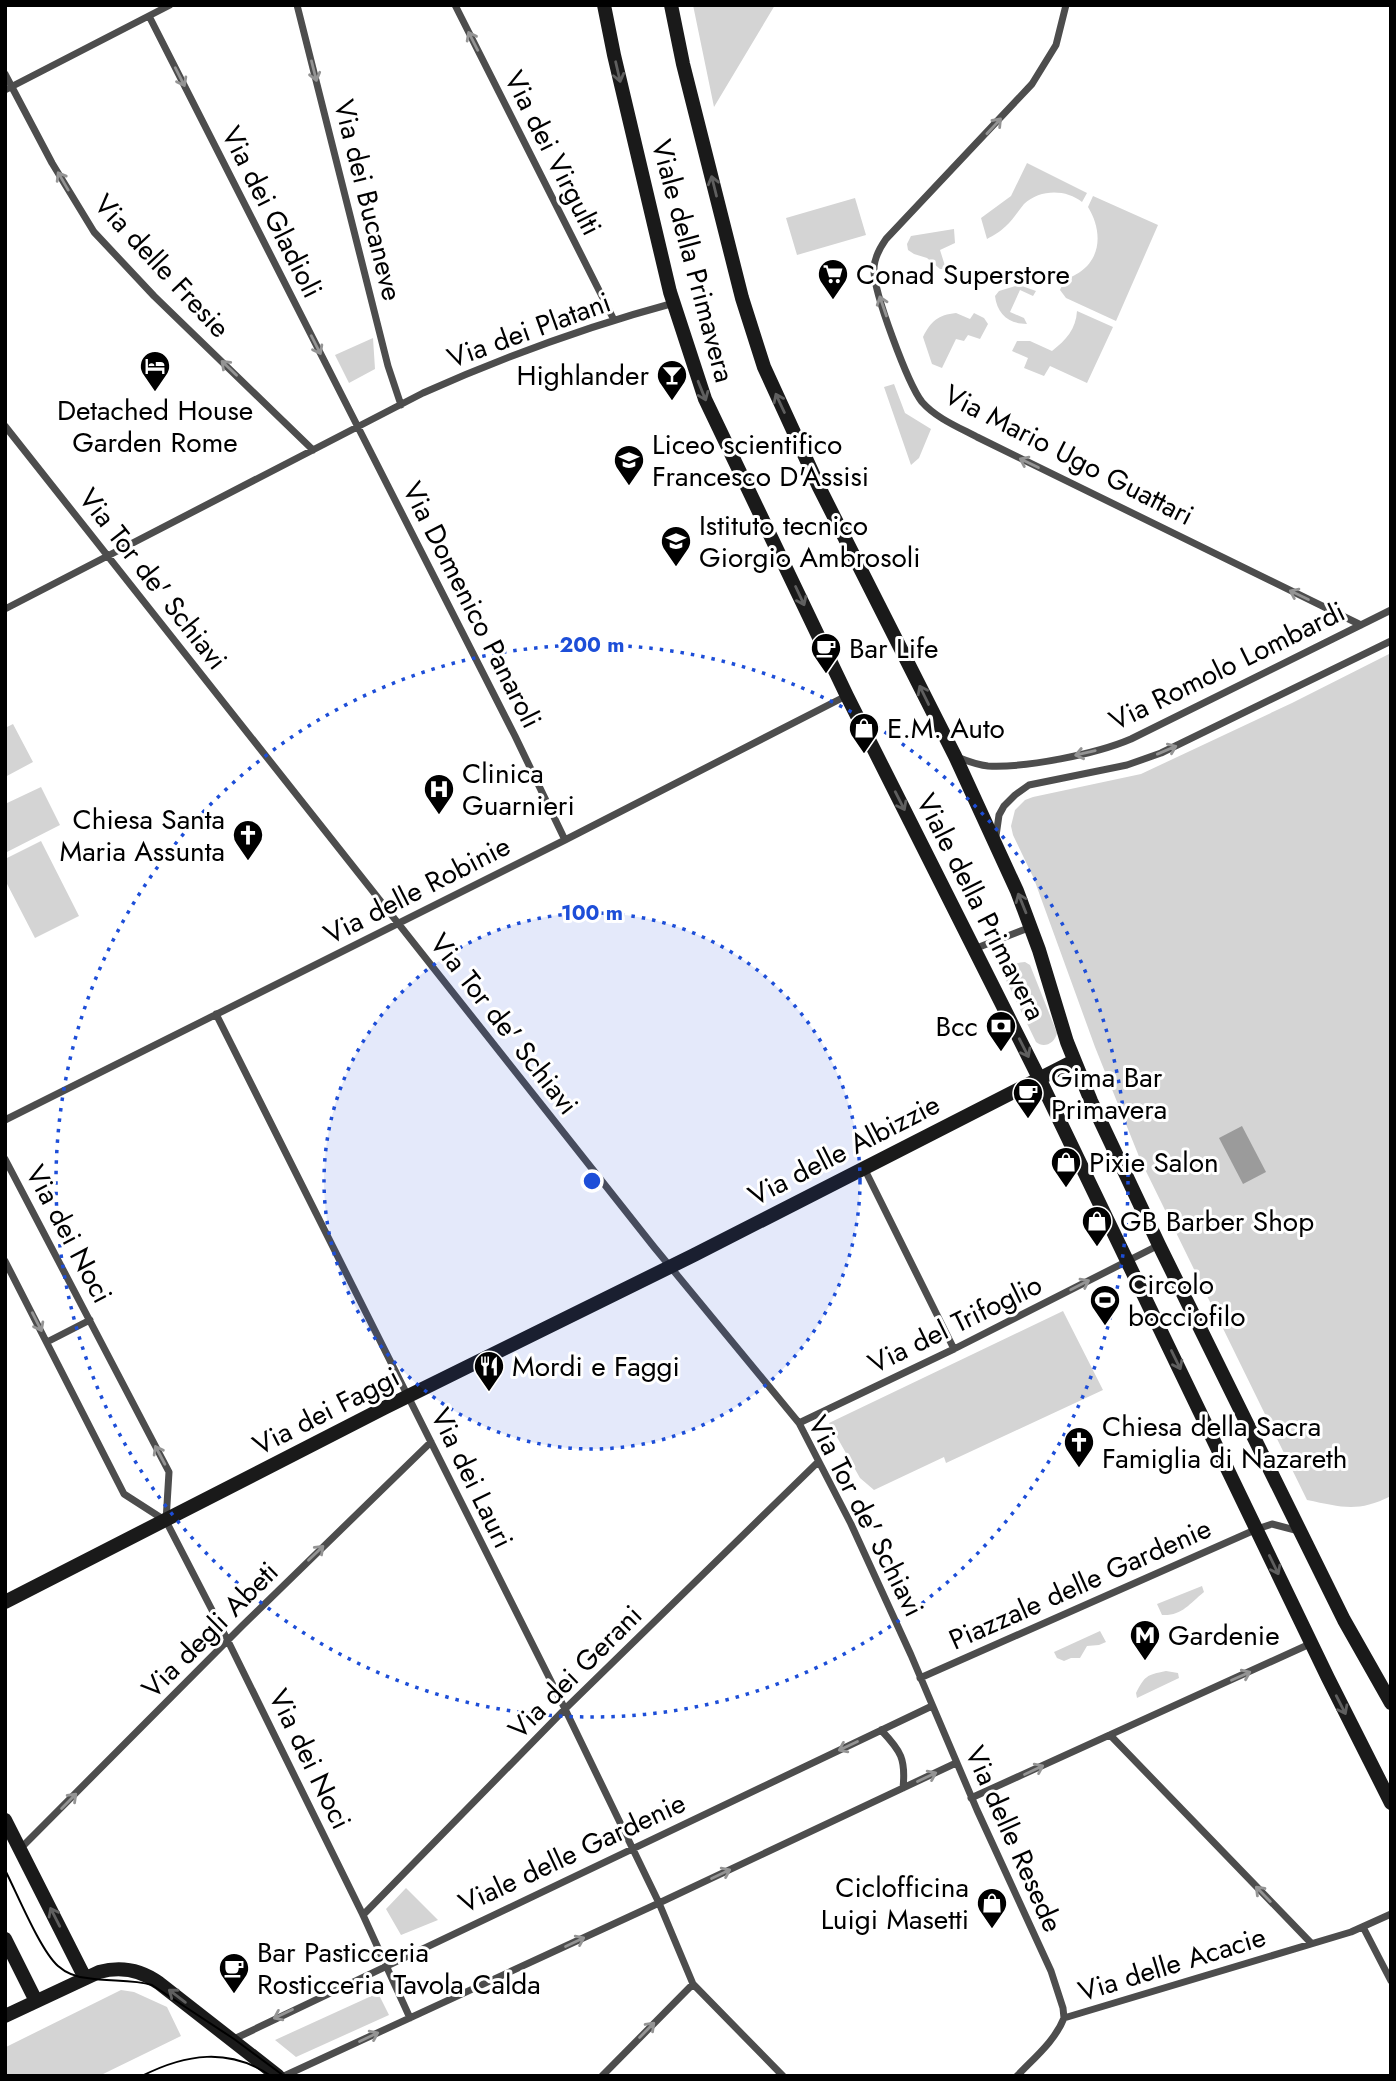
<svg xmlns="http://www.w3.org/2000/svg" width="1396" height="2081" font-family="Jost,sans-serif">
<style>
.green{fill:#d4d4d4}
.water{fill:#9b9b9b}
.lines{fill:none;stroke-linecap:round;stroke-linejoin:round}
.street{stroke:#4d4d4d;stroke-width:7}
.secondary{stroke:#1a1a1a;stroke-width:14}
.tram{stroke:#000;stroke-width:2}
.oneway{stroke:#949494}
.oneway2{stroke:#5f5f5f}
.ring{fill:none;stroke:#1d4ed8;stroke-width:3.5;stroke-dasharray:3.5 7}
.labels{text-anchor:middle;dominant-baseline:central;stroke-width:6;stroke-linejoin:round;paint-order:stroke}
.street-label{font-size:28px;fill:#000;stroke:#fff}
.poi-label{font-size:28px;fill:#000;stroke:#fff;text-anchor:start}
.centre{fill:#1d4ed8;stroke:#fff;stroke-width:3.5}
.ring-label{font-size:21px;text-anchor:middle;font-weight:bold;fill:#1d4ed8;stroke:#fff;stroke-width:6;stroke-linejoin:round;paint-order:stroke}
</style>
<rect width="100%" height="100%" fill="#fff"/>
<!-- green -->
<path class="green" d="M693,5H775L714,107Z
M1027,163L1087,193L1082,202C1066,189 1040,189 1024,204C1018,211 1013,220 1006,226C1000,232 994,235 987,239L981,218L1011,196Z
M1093,196L1158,225L1116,321L1066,298L1060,290C1066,277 1069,279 1080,272C1103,256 1101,228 1088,207Z
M855,198L866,235L797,255L786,218Z
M954,229L955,243L940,250L946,269H940L927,258L914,254L908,250L907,244L911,236Z
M1019,285L1036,291L1033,296L1020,290L1010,312L1024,318L1027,324C1009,324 997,314 995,296L999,291Z
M1077,311L1113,327L1087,383L1050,366L1044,376L1024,368L1028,358L1012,351L1017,341H1030L1052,351C1066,340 1076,329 1077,311Z
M956,313L970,319L974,313L984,318L988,324L980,339L968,335L964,341L956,339L942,368L932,364L923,337C931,321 938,315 956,313Z
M373,338L375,369L349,383L335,355Z
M894,384L905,413L931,429L919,458L911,465L884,387Z
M1391,653V1496C1357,1513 1342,1507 1307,1500L1140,1159L1095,1047L1034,879L1013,835L1011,826L1015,810L1025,800L1033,797L1141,774L1292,703Z
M13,724L33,762L5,777V728Z
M41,787L60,825L5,853V804Z
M41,841L79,916L35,938L5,880V859Z
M1025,962L1030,965L1057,1033C1055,1043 1044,1049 1036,1042L1004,976C1007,965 1015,963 1025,962Z
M1063,1311L1103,1390L946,1463L944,1457L874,1490L860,1478L829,1423Z
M1202,1586L1204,1592C1189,1604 1182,1616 1162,1615L1157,1604Z
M1100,1631L1106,1642L1099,1645L1087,1646L1080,1658H1071L1064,1661L1057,1658L1054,1652Z
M1166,1671L1178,1673L1179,1678L1137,1698L1136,1693C1145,1676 1146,1675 1166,1671Z
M406,1888L438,1920L401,1935L386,1909Z
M121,1990L134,1992L167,2007L181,2036L99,2076H5L6,2047Z
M378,1993L389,2015L296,2057L275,2040Z"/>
<!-- water -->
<path class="water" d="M1242,1126L1266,1172L1243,1184L1219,1138Z"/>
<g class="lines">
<!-- street -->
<path class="street" d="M297,5L388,366L401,405
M455,5L614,320
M1066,5L1056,45L1032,84L886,239C879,249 874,258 874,269C873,291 908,384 922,402C936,418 958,427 977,437L1361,625
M149,16L515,736L565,840
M5,74L52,163L94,232L154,296L313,450
M5,90L170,5
M5,426L654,1247L799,1423L851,1524L911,1655L977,1810L1051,1971L1063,2008L1064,2018
M5,609L423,393C504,357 588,326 674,303
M957,757C967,761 977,765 988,766C1026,768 1096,754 1131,739L1391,610
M996,836L999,815L1004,806L1015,795L1029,785L1127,765L1161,753L1391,641
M974,949L1031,927
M216,1014L565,1709L659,1903L693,1984L783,2076
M5,1120L565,840L846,696
M5,1159L169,1472L166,1521L228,1641L363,1915L410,2018
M864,1168L954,1349
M5,1261L124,1494L166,1521
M47,1342L90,1320
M799,1423L954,1349L1159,1245
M920,1678L1257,1529L1272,1524L1299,1531
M881,1730C901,1751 906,1759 903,1788
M1110,1735L1311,1943
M971,1798L1312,1643
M20,1849L243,1625L431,1442
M363,1915L565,1709L818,1462
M1363,1927L1391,1981
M231,2038L234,2039L932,1706
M284,2076L659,1903L956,1763
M602,2076L693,1984
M1017,2076C1034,2058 1055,2041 1064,2018L1351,1932L1391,1914"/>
<!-- secondary -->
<path class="secondary" d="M604,5L614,55L670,292L705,399L847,696L1039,1078L1328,1678L1391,1803
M671,5L683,64L742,298L764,367L819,487L955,756L1017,891L1039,950L1067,1042L1091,1101L1159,1245L1344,1620L1391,1703
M5,1602L384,1408L694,1255L1074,1061
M5,1820L85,1978
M5,1939L36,2001
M5,2016L99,1972C121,1966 141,1970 159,1983L278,2076"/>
<!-- tram -->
<path class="tram" d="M5,1870C17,1893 40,1950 58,1966C66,1973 76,1977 87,1978C109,1982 131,1979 152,1985L234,2039L284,2076
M142,2076C185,2054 229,2047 271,2076"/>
</g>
<!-- one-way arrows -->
<defs><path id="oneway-shaft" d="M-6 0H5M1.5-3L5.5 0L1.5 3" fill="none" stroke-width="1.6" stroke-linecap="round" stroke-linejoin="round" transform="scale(1.75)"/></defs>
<g class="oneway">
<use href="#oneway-shaft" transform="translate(473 41) rotate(-117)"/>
<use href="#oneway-shaft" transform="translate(314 71) rotate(76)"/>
<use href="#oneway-shaft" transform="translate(180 77) rotate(63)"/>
<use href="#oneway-shaft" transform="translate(994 126) rotate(-47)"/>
<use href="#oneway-shaft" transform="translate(63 181) rotate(-120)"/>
<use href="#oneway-shaft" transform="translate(883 306) rotate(-109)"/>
<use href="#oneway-shaft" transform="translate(316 345) rotate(63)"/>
<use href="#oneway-shaft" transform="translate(229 368) rotate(-136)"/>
<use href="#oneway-shaft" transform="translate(1029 463) rotate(-154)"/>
<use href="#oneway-shaft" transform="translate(1299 595) rotate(-154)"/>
<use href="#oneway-shaft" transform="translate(1167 750) rotate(-23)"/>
<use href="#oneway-shaft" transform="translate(1085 753) rotate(167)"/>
<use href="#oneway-shaft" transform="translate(1080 1285) rotate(-27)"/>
<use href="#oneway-shaft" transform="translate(37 1322) rotate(63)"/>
<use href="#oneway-shaft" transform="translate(160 1455) rotate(-118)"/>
<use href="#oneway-shaft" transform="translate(316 1553) rotate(-44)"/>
<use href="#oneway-shaft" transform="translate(1241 1676) rotate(-24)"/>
<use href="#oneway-shaft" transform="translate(848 1746) rotate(155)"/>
<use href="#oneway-shaft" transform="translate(1034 1770) rotate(-25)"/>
<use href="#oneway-shaft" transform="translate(927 1777) rotate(-25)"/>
<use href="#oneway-shaft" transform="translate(69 1801) rotate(-45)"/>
<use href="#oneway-shaft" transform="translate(721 1874) rotate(-25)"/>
<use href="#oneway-shaft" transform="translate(1263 1894) rotate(-134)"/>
<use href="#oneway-shaft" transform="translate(575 1942) rotate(-25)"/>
<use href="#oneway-shaft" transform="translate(283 2014) rotate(155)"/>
<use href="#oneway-shaft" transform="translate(647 2030) rotate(-45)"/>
<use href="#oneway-shaft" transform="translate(369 2037) rotate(-25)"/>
</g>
<g class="oneway2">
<use href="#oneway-shaft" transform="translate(618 72) rotate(77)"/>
<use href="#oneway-shaft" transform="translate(714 186) rotate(-104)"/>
<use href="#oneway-shaft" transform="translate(702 391) rotate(68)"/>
<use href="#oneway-shaft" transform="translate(780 403) rotate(-115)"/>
<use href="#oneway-shaft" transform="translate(800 596) rotate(65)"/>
<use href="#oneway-shaft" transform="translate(924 695) rotate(-116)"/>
<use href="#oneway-shaft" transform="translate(900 801) rotate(63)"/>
<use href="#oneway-shaft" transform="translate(1022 903) rotate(-112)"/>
<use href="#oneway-shaft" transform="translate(1024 1048) rotate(63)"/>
<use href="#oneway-shaft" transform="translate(1176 1360) rotate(64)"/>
<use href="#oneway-shaft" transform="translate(1274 1565) rotate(64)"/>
<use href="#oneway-shaft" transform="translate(1341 1705) rotate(63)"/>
<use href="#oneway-shaft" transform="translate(55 1917) rotate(-117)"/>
<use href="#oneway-shaft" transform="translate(177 1996) rotate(-143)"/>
</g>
<!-- distance rings -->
<circle cx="592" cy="1181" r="268" fill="#1d4ed8" fill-opacity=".12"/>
<g class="ring">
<circle cx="592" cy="1181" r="268"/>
<circle cx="592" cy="1181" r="536"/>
</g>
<!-- icons -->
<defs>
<g id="supermarket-pin" transform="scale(1.575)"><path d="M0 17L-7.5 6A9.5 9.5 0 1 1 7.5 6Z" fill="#000" stroke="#fff"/><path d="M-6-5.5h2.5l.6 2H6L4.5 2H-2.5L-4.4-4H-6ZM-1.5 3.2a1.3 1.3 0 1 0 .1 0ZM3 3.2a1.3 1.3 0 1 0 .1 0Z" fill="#fff"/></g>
<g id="hotel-pin" transform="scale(1.575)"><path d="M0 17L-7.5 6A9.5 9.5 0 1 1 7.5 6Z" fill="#000" stroke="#fff"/><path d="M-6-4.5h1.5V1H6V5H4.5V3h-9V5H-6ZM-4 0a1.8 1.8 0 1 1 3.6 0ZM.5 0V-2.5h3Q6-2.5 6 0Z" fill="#fff"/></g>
<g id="bar-pin" transform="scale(1.575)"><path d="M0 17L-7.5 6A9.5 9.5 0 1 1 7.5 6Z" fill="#000" stroke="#fff"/><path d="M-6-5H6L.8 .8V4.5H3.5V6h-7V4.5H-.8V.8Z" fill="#fff"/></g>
<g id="school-pin" transform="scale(1.575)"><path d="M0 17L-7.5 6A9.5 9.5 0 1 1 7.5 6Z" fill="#000" stroke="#fff"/><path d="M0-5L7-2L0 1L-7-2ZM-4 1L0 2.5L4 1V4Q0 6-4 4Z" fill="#fff"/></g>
<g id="cafe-pin" transform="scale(1.575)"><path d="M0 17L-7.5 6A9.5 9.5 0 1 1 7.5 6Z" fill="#000" stroke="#fff"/><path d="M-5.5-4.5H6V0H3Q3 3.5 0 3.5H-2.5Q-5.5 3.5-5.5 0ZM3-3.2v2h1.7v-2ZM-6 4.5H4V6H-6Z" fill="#fff"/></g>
<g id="shop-pin" transform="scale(1.575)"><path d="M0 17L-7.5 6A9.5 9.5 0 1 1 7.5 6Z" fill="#000" stroke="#fff"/><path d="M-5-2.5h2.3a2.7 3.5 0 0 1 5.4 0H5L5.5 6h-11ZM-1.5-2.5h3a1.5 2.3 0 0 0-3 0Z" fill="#fff"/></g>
<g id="hospital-pin" transform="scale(1.575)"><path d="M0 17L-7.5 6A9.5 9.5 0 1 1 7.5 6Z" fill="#000" stroke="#fff"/><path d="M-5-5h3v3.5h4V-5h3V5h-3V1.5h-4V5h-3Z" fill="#fff"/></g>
<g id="church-pin" transform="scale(1.575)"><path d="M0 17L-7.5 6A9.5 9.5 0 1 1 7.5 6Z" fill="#000" stroke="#fff"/><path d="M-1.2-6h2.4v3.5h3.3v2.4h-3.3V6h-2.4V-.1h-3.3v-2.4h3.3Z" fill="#fff"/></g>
<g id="bank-pin" transform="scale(1.575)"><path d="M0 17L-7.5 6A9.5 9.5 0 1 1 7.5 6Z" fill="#000" stroke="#fff"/><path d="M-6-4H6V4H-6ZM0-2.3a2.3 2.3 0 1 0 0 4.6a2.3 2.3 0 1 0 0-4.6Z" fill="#fff"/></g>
<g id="stadium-pin" transform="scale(1.575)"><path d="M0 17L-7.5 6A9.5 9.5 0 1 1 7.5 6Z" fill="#000" stroke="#fff"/><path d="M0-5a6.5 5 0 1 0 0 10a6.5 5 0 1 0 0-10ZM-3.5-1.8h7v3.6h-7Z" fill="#fff"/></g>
<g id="restaurant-pin" transform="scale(1.575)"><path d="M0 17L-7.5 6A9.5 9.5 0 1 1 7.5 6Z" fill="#000" stroke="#fff"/><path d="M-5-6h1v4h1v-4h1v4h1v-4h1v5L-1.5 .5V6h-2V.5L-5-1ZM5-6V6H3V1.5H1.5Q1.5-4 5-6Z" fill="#fff"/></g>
<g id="metro-pin" transform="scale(1.575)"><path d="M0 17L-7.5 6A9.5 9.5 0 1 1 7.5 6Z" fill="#000" stroke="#fff"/><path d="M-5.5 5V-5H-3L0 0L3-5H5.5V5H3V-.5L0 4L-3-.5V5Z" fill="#fff"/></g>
</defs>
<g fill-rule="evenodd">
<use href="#supermarket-pin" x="833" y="274"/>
<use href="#hotel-pin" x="155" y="366"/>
<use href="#bar-pin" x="672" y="375"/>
<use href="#school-pin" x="629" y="460"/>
<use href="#school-pin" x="676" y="541"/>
<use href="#cafe-pin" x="826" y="648"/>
<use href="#shop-pin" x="864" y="728"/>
<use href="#hospital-pin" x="439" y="789"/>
<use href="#church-pin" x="248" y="835"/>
<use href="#bank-pin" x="1001" y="1026"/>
<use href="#cafe-pin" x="1028" y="1093"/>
<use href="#shop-pin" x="1066" y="1162"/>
<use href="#shop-pin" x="1097" y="1221"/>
<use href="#stadium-pin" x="1105" y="1300"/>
<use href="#restaurant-pin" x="489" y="1366"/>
<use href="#church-pin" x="1079" y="1442"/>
<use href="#metro-pin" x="1145" y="1635"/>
<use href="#shop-pin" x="992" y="1903"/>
<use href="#cafe-pin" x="234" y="1968"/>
</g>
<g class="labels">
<!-- street labels -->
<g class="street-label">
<text transform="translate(553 153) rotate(63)">Via dei Virgulti</text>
<text transform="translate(368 200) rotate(76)">Via dei Bucaneve</text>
<text transform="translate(272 212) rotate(63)">Via dei Gladioli</text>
<text transform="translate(693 261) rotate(75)">Viale della Primavera</text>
<text transform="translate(162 266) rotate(47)">Via delle Fresie</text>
<text transform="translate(529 330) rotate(-20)">Via dei Platani</text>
<text transform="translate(1069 455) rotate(27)">Via Mario Ugo Guattari</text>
<text transform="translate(153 579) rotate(52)">Via Tor de' Schiavi</text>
<text transform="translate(472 605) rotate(63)">Via Domenico Panaroli</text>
<text transform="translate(1227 666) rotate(-26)">Via Romolo Lombardi</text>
<text transform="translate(417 890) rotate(-27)">Via delle Robinie</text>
<text transform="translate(981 907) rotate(63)">Viale della Primavera</text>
<text transform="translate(504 1024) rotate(52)">Via Tor de' Schiavi</text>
<text transform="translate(844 1150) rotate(-27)">Via delle Albizzie</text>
<text transform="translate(69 1234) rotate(62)">Via dei Noci</text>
<text transform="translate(955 1324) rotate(-26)">Via del Trifoglio</text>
<text transform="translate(326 1411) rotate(-27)">Via dei Faggi</text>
<text transform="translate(472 1478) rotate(64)">Via dei Lauri</text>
<text transform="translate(866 1516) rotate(63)">Via Tor de' Schiavi</text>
<text transform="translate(1080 1584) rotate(-24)">Piazzale delle Gardenie</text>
<text transform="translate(210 1630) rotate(-45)">Via degli Abeti</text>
<text transform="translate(575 1672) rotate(-45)">Via dei Gerani</text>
<text transform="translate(310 1759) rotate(64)">Via dei Noci</text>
<text transform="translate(1014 1839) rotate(66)">Via delle Resede</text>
<text transform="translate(572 1853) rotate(-25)">Viale delle Gardenie</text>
<text transform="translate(1172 1964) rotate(-17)">Via delle Acacie</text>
</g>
<!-- poi labels -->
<g class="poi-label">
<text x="856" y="274">Conad Superstore</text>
<text x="649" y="375" text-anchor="end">Highlander</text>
<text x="155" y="410" text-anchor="middle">Detached House<tspan x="155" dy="32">Garden Rome</tspan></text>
<text x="652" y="444">Liceo scientifico<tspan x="652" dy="32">Francesco D'Assisi</tspan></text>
<text x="699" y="525">Istituto tecnico<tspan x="699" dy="32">Giorgio Ambrosoli</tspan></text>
<text x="849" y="648">Bar Life</text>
<text x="887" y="728">E.M. Auto</text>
<text x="462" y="773">Clinica<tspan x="462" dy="32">Guarnieri</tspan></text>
<text x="225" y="819" text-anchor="end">Chiesa Santa<tspan x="225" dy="32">Maria Assunta</tspan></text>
<text x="978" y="1026" text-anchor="end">Bcc</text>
<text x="1051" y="1077">Gima Bar<tspan x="1051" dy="32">Primavera</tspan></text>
<text x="1089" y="1162">Pixie Salon</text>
<text x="1120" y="1221">GB Barber Shop</text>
<text x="1128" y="1284">Circolo<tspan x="1128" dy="32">bocciofilo</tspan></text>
<text x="512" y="1366">Mordi e Faggi</text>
<text x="1102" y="1426">Chiesa della Sacra<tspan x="1102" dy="32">Famiglia di Nazareth</tspan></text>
<text x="1168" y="1635">Gardenie</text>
<text x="969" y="1887" text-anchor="end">Ciclofficina<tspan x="969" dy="32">Luigi Masetti</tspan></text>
<text x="257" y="1952">Bar Pasticceria<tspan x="257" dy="32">Rosticceria Tavola Calda</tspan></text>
</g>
</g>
<circle cx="592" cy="1181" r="10" class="centre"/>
<g class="ring-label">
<text x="592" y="652">200 m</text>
<text x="592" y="920">100 m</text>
</g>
<!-- border -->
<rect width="1396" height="2081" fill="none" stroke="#000000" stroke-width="14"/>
</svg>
